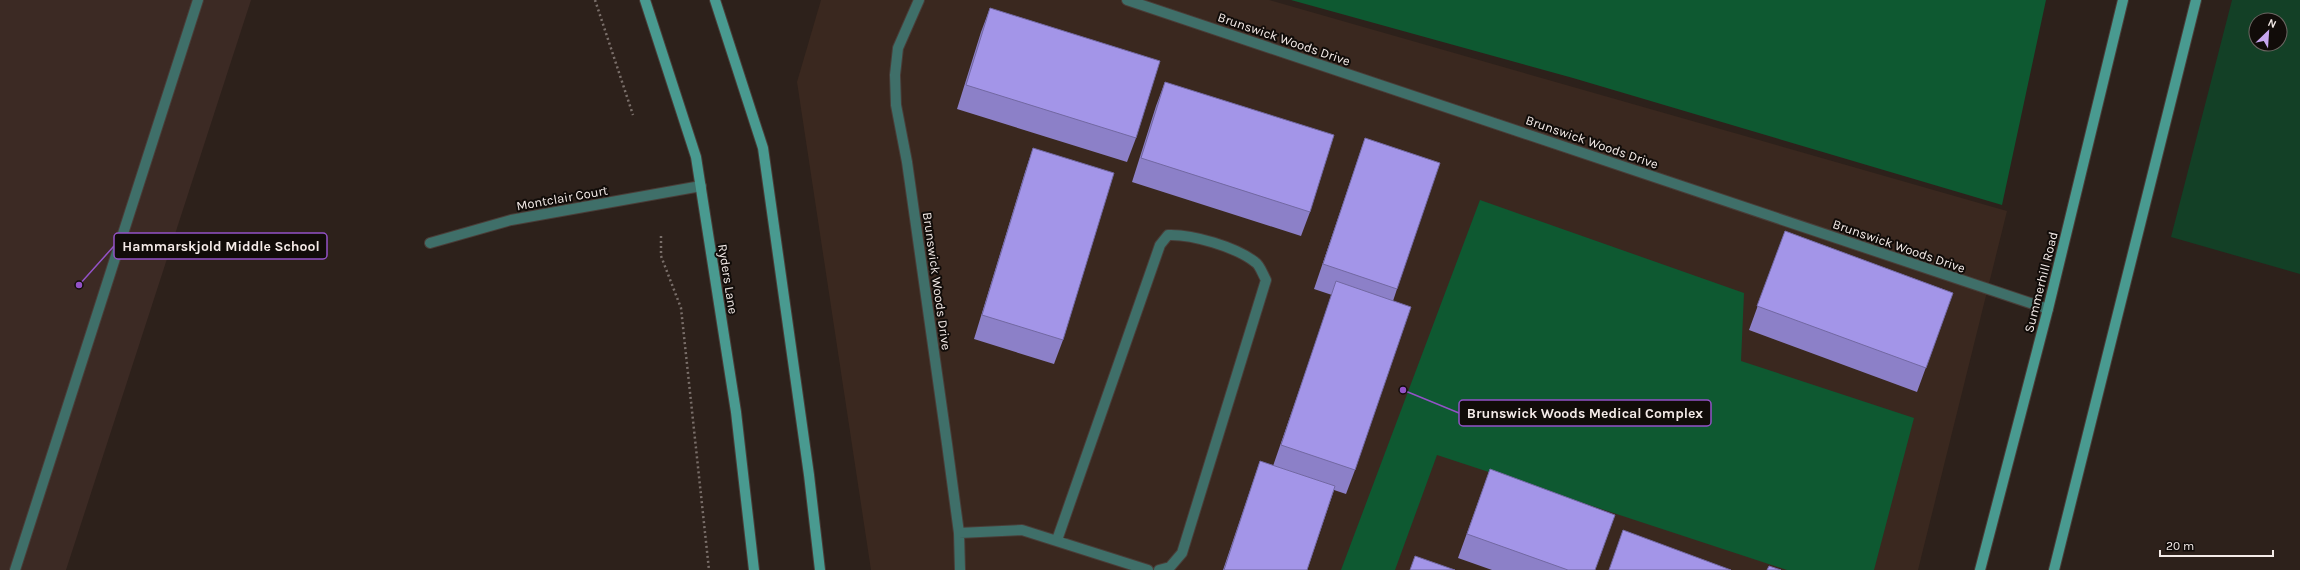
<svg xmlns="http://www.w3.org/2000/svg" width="2300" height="570" font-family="Karla,sans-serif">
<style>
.built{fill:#3a281f}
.education{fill:#3c2a24}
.green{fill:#134026;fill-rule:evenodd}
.forest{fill:#0e5931}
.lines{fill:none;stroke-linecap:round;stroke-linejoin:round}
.lane-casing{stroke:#493d38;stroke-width:12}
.street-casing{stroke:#493d38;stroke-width:12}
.secondary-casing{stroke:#493d38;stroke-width:12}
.path{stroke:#7a6f6a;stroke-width:2.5;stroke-dasharray:2 3;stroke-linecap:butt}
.lane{stroke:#3f6f69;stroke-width:10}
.street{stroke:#3f6f69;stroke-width:10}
.secondary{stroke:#499a90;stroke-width:10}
.wall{fill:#8c80c8}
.building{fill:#a395e8;stroke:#7268a2}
.labels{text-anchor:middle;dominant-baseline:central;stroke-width:4;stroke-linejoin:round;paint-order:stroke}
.street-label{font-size:13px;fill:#f4ebe8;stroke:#110c09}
.leader{fill:none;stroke:#9352c7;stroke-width:1.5}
.callout-dot{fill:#9352c7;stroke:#110c09;stroke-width:1.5}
.callout{fill:#110c09;stroke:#9352c7;stroke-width:1.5}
.callout-label{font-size:14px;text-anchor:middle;font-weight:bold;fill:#f4ebe8}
</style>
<rect width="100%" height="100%" fill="#2d211b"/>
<!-- built -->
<path class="built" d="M821,0H1269L2007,211L1918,570H871L797,82Z"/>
<!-- education -->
<path class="education" d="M0,0H251L66,570H0Z"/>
<!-- green -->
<path class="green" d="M2232,0H2300V274L2171,237ZM2256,20H2280V44H2256Z"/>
<!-- forest -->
<path class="forest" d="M1291,0H2046L2002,205L1573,78Z
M1480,200L1744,293L1741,361L1914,418L1874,570H1787L1437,455L1395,570H1341Z"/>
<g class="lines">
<!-- lane casing -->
<g class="lane-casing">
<path id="lane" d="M919,0L898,48L895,75L896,105L907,162L947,444L959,533L960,570
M1127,0L2048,309
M959,533L1022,530L1148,570
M1057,540L1160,245L1168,235C1192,234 1236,247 1255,262C1260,265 1263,275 1266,280L1182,553L1170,567L1159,570
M15,570L198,0"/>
</g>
<!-- street casing -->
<g class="street-casing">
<path id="street" d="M430,243L511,220L701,186"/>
</g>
<!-- secondary casing -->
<g class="secondary-casing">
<path id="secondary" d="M645,0L696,157L736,412L754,570
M715,0L763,148L809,475L820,570
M1980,570L2048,309L2123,0
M2054,570L2196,0"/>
</g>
<!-- path -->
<path class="path" d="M595,0L633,115
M661,236V256L681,308L709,570"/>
<!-- lane -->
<use href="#lane" class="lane"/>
<!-- street -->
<use href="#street" class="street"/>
<!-- secondary -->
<use href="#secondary" class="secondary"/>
</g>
<!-- wall -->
<path class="wall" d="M990,8L1136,138L1127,162L957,109L981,32Z
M1165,82L1310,212L1301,236L1132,182L1156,106Z
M1365,138L1397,289L1393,301L1355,470L1346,494L1334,490L1307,570H1223L1260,461L1273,466L1332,295L1314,289L1357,162Z
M1033,148L1063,340L1054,364L974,339L1025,172Z
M1785,231L1953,293L1917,392L1749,330Z
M1490,469L1595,570H1492L1458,558Z"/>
<!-- building -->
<path class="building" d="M990,8L1160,61L1136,138L966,85Z
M1165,82L1334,135L1310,212L1141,158Z
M1365,138L1440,163L1397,289L1323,264Z
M1033,148L1114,173L1063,340L982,315Z
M1785,231L1953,293L1926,368L1757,306Z
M1336,281L1411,307L1355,470L1281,445Z
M1260,461L1335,486L1307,570H1224Z
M1490,469L1615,515L1595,570H1568L1467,534Z
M1623,530L1731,570H1609Z
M1415,556L1455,570H1410Z
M1769,566L1781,570H1767Z"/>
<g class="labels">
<!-- street labels -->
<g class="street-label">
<text transform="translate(1284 39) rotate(19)">Brunswick Woods Drive</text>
<text transform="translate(1592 142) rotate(19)">Brunswick Woods Drive</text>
<text transform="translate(562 198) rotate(-10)">Montclair Court</text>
<text transform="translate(1899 246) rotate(19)">Brunswick Woods Drive</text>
<text transform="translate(728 279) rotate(81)">Ryders Lane</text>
<text transform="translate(937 281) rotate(82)">Brunswick Woods Drive</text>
<text transform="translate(2041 282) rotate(-76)">Summerhill Road</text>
</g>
</g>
<!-- callouts -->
<path class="leader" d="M79 285L114 246M1403 390L1459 413"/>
<g class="callout-dot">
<circle cx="79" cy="285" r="4"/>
<circle cx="1403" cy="390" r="4"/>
</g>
<g class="callout">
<rect x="114" y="233" width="213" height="26" rx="4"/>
<rect x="1459" y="400" width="252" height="26" rx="4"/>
</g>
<g class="callout-label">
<text x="221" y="251">Hammarskjold Middle School</text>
<text x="1585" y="418">Brunswick Woods Medical Complex</text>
</g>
<!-- north arrow -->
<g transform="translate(2268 32) rotate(25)"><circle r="19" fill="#110c09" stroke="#6c6562"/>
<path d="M0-3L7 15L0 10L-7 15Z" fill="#c7a6ef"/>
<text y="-6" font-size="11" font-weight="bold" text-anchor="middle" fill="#f4ebe8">N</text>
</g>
<!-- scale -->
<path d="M2160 550v6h113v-6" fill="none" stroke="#f4ebe8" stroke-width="2"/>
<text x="2166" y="550" font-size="12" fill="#f4ebe8" stroke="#110c09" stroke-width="3" paint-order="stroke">20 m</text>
</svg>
